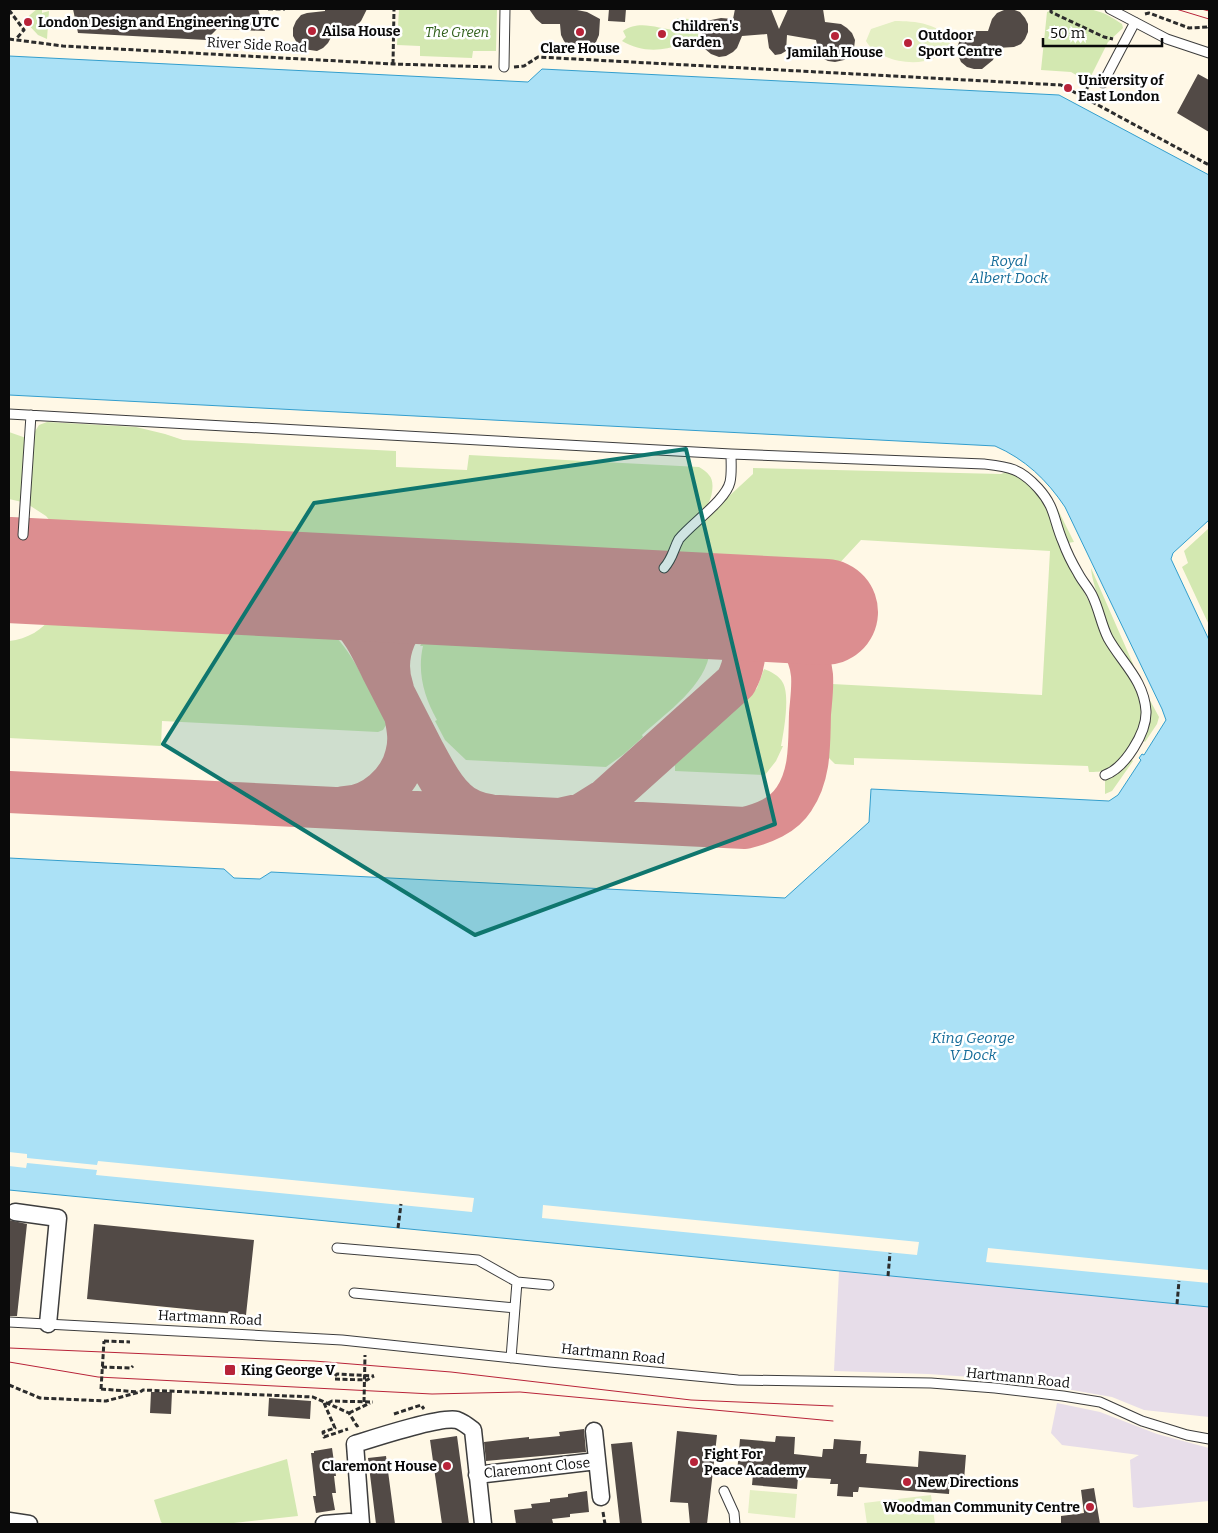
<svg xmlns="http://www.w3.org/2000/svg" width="1218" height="1533" font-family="Bitter,serif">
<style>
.industrial{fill:#e7dde9}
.green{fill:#d3e8b1}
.pitch{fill:#e4efc3}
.water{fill:#abe1f6;stroke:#339ecd}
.pier{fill:#fff8e6}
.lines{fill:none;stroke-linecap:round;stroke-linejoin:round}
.taxiway{stroke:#dc8e90;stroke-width:42}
.runway{stroke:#dc8e90;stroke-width:106}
.building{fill:#524a46}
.lane-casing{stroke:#3d3d3d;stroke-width:11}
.street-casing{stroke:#3d3d3d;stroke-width:19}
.path{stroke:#2c2c2c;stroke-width:3;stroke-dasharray:5 2.5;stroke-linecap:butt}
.lane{stroke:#fff;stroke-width:9}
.street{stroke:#fff;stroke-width:16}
.tram{stroke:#b82339;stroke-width:1}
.path-bridge{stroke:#2c2c2c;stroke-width:3;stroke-dasharray:5 2.5;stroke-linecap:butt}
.marked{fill:#0f766e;fill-opacity:0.2;stroke:#0f766e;stroke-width:4;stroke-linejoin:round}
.poi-dot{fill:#b82339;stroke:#fff;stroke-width:2}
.labels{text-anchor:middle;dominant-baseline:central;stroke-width:5;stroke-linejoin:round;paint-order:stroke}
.poi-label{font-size:14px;font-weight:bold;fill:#0a0a0a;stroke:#fff;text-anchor:start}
.park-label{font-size:14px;font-style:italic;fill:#30601b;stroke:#fff}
.street-label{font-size:14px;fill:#0a0a0a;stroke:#fff}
.water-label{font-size:15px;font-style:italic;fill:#156c99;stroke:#fff}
</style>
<rect width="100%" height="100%" fill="#fff8e6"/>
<!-- industrial -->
<path class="industrial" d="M839,1271L1209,1307V1417L1144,1410L1112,1397L1015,1380L928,1374L834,1371Z
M1057,1403L1100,1412L1157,1434L1209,1448V1501L1138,1508L1133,1507L1130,1460L1139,1455L1062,1445L1051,1433Z"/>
<!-- green -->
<path class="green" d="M37,9H42V13L49,11L47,39L38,35L24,20Z
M399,9H497L496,51H473L472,58L420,56V46L397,45Z
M1054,9C1086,9 1095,5 1122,24L1123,28L1108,42L1088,82L1071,72L1041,70L1047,12Z
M677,18L700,20L698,37H683L681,44C662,52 640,52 622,41L626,37L623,31C640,19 658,29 676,30Z
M47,422L136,427L165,434L183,440L396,451V467L467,470L469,455L699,467C710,474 714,478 712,492C709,514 686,520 675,537C670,544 668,551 667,559L58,530L46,516L29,505L34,433L39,425Z
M9,432L26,438L22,502L9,499Z
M753,468L1001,474L1006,472L1017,475L1025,481L1049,509L1078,581L1137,691C1140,700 1143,708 1142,718C1140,733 1122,763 1108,769C1102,772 1095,772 1089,772L1088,766L854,758V765L835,764L828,757L832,684L1042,695L1050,551L861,540L835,568L677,560L680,547L688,534L753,474Z
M1055,504L1074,542L1067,543Z
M1209,528V625L1182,567L1188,563L1184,551Z
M1091,568L1134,666C1115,645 1107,629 1100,602C1096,590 1092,580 1091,568Z
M54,615L317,628C320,629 325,630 328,631C349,643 372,696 385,719L386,725L383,730L378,732L162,721L161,746L9,738V641C28,639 42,630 54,615Z
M427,635L710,650C707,685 666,713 642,735L643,737L624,754L606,767L466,760L445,740L435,721L437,720C424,697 417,672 423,646H420Z
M764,669C770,671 780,676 783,683C790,696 784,731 781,746H783L776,761L765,775L675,771V765L757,688Z
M1146,693L1159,717L1157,724L1145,742L1143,740L1148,725Z
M1130,758L1133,761L1112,791L1105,794V779L1116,774Z
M287,1459L298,1516L225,1524H163L161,1522L154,1500Z"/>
<!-- pitch -->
<path class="pitch" d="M895,21C914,21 943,23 950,44C936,72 880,65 866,41L871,29Z
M750,1490L797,1494L795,1518L748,1513Z
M931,1495L935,1524H867L864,1503Z"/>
<!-- water -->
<path class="water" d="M9,56L528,82L542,69L1059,95L1209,175V520L1173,553L1171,559L1209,640V1307L9,1190V858L224,869L234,878L260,879L271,872L785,898L869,822L871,789L1109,801L1118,795L1141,760L1139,758L1142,754L1144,755L1166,720L1162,709L1065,507C1047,480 1025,459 995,446L9,395Z"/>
<!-- pier -->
<path class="pier" d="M9,1152L27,1154V1158L97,1165L98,1161L474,1198L472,1212L96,1175L97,1170L27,1163L26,1168L9,1166Z
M543,1205L919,1242L917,1255L542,1218Z
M988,1248L1209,1270V1283L986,1262Z"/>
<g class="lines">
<!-- taxiway -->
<path class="taxiway" d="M281,584C305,590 327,596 345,613C363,629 372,650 382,670C396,697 410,725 424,752C433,768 441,786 455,799C464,808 477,813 489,815
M9,588L28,578L60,573
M393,689C381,655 398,615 431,601C441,597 451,595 462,593
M9,792L745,828C764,823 783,816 794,799C811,774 809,743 810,714C811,701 813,688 812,675C811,663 806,650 799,640C785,620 766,614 744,608
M344,807C372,807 400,782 406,755C410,741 408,729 405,715
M564,818L582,814L606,799L736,682C755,646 739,619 704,606"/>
<!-- runway -->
<path class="runway" d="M9,570L825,612"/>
</g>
<!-- building -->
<path class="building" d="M73,9H258L265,31L217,29L206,40L78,33Z
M325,9H367L361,21L356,26L344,30L336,28L328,43L323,48L317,51L303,49L297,43L293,36V28L296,21L301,15L307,13L325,11Z
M529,9H572L587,12L600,19L599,35L596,42L590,47L583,49H576L568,46L564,41L561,35L560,24H542L536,19Z
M609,9H626L625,22L608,21Z
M735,9H771L779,29L788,9H823L825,22L841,24L847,28L852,33L855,40L854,48L851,55L844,60L835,62L828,61L822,58L819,53L816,40L787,35L786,51L781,54L775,55L769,48L767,34L742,36L737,48L733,52L726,56L719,57L711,54L705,49L702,42V34L706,21L721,18L733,19Z
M1012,9L1020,12L1025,18L1028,24V32L1025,39L1021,44L1014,47L997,48L993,60L982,69H974L967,67L961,62L958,55L957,47L960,40L964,34L972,31H988L992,19L997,13L1004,10Z
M1198,74L1209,80V132L1177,113Z
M9,1220L27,1224L17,1316H9Z
M94,1224L254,1240L246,1315L87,1299Z
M151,1392H172L171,1414L150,1413Z
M269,1398L311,1401L310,1419L268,1416Z
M584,1429L586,1452L486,1461L484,1442L529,1437V1439L560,1436L559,1432Z
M677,1431L717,1435L707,1524H690L688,1503L670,1502Z
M457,1436L469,1524H442L430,1440Z
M776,1436L795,1437L794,1454L822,1457L823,1449H833L834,1439L861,1441L860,1454H867L866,1463L918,1467L919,1451L966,1455L964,1480L950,1479L949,1494L859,1487L858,1492H853V1497L837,1496L838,1484H830L831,1479L798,1477L797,1489L752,1485L753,1474L737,1473L740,1439L775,1442Z
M632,1442L642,1524H620L611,1444Z
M332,1448L336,1476H334L336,1493H332L335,1510L316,1513L313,1496H316L311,1453H314V1451Z
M386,1456L395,1524H376L368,1458Z
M1094,1488L1100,1524H1061V1516L1084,1513L1081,1490Z
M587,1491L589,1512L570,1514V1517L552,1519L553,1523L516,1524L514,1510L532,1508L531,1504L550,1502V1499L568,1497V1494Z"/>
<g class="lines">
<!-- lane casing -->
<g class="lane-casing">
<path id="lane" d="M1110,9L1167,39L1209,53
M504,67L505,9
M1103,83L1135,22
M9,414L731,454L984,464C1009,467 1020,468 1038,488C1056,508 1053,519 1063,542C1067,553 1072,563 1078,573C1082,581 1088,587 1092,595C1099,609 1101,624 1108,638C1122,663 1144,680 1146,711C1147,732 1125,768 1105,775
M23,535L31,415
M664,568C673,558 673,550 679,539C692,523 726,500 730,482C732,474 731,463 731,454
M337,1248L478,1260L517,1282
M354,1293L515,1308
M9,1322L342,1340L550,1362L738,1380L931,1383L995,1388L1063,1396L1100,1402L1142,1421L1187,1435L1209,1439
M511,1358L517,1282L549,1285
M724,1491L734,1513L735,1524"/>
</g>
<!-- street casing -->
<g class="street-casing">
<path id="street" d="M15,1212L58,1218L48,1324
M594,1431L601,1497
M477,1475L597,1461
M9,1521L29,1524
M324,1524L349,1522L361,1523
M361,1524L355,1444C374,1438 441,1416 457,1420C463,1422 468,1426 473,1430L483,1524"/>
</g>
<!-- path -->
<path class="path" d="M268,9H285
M1051,9V12L1104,37L1113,39
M9,10L24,30L16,39
M1145,14L1149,13L1189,28L1207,27L1209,25
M9,39L63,46L393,64L492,67
M393,64L394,9
M514,67L524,66L538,57L1061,85L1209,165
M1083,96L1091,81
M398,1228L401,1204
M888,1276L890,1253
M1177,1304L1179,1281
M104,1341L130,1342
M102,1367L131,1368L133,1366
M335,1376L337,1374L374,1376
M335,1379L367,1380L374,1376
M9,1385L40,1398L106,1401L140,1392L143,1390L313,1397L349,1413L357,1426L359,1425
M101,1389L138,1392
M324,1403L335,1428L323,1432L324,1437L348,1429
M328,1403L332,1401L373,1402
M349,1413L370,1403
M394,1414L421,1405L424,1409
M603,1512L605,1524"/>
<!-- lane -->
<use href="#lane" class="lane"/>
<!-- street -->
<use href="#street" class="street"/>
<!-- tram -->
<path class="tram" d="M1176,9L1209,19
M1201,9L1209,11
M9,1348L314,1361L451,1372L691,1400L833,1406
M9,1362L98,1377L432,1394L520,1392L833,1421"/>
<!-- path-bridge -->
<path class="path-bridge" d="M101,1389L104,1341
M364,1402L365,1355"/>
</g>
<!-- marked area -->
<path class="marked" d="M686,449L775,824L475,935L163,744L314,503Z"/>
<!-- markers -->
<g class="poi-dot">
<circle cx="28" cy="22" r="5"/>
<circle cx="312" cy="31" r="5"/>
<circle cx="580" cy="32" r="5"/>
<circle cx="662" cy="34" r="5"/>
<circle cx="835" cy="36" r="5"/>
<circle cx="908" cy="43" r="5"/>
<circle cx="1068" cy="88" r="5"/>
<rect x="224" y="1364" width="12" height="12" rx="2.5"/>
<circle cx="694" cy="1462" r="5"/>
<circle cx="447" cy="1466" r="5"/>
<circle cx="907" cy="1482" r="5"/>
<circle cx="1090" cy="1507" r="5"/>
</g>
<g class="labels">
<!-- poi labels -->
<g class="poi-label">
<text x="38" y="22">London Design and Engineering UTC</text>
<text x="672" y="26">Children's<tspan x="672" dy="16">Garden</tspan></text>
<text x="322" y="31">Ailsa House</text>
<text x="918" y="35">Outdoor<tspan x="918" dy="16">Sport Centre</tspan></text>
<text x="580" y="48" text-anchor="middle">Clare House</text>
<text x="835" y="52" text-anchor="middle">Jamilah House</text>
<text x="1078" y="80">University of<tspan x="1078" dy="16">East London</tspan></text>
<text x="241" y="1370">King George V</text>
<text x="704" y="1454">Fight For<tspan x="704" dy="16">Peace Academy</tspan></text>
<text x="437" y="1466" text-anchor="end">Claremont House</text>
<text x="917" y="1482">New Directions</text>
<text x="1080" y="1507" text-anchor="end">Woodman Community Centre</text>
</g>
<!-- park labels -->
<g class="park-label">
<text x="457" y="32">The Green</text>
</g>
<!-- street labels -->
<g class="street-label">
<text transform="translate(257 45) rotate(3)">River Side Road</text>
<text transform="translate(210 1318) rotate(3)">Hartmann Road</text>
<text transform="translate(613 1354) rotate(6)">Hartmann Road</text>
<text transform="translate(1018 1378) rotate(6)">Hartmann Road</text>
<text transform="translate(537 1468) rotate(-6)">Claremont Close</text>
</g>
<!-- water labels -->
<g class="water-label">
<text x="1009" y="261">Royal<tspan x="1009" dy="17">Albert Dock</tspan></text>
<text x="973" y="1038">King George<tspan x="973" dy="17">V Dock</tspan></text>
</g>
</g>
<!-- border -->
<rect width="1218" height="1533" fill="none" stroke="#0a0a0a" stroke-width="20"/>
<!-- scale -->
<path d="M1043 38v8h119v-8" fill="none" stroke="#0a0a0a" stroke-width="2.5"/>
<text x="1050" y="38" font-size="15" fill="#0a0a0a" stroke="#ffffff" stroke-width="4" paint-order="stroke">50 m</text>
</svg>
